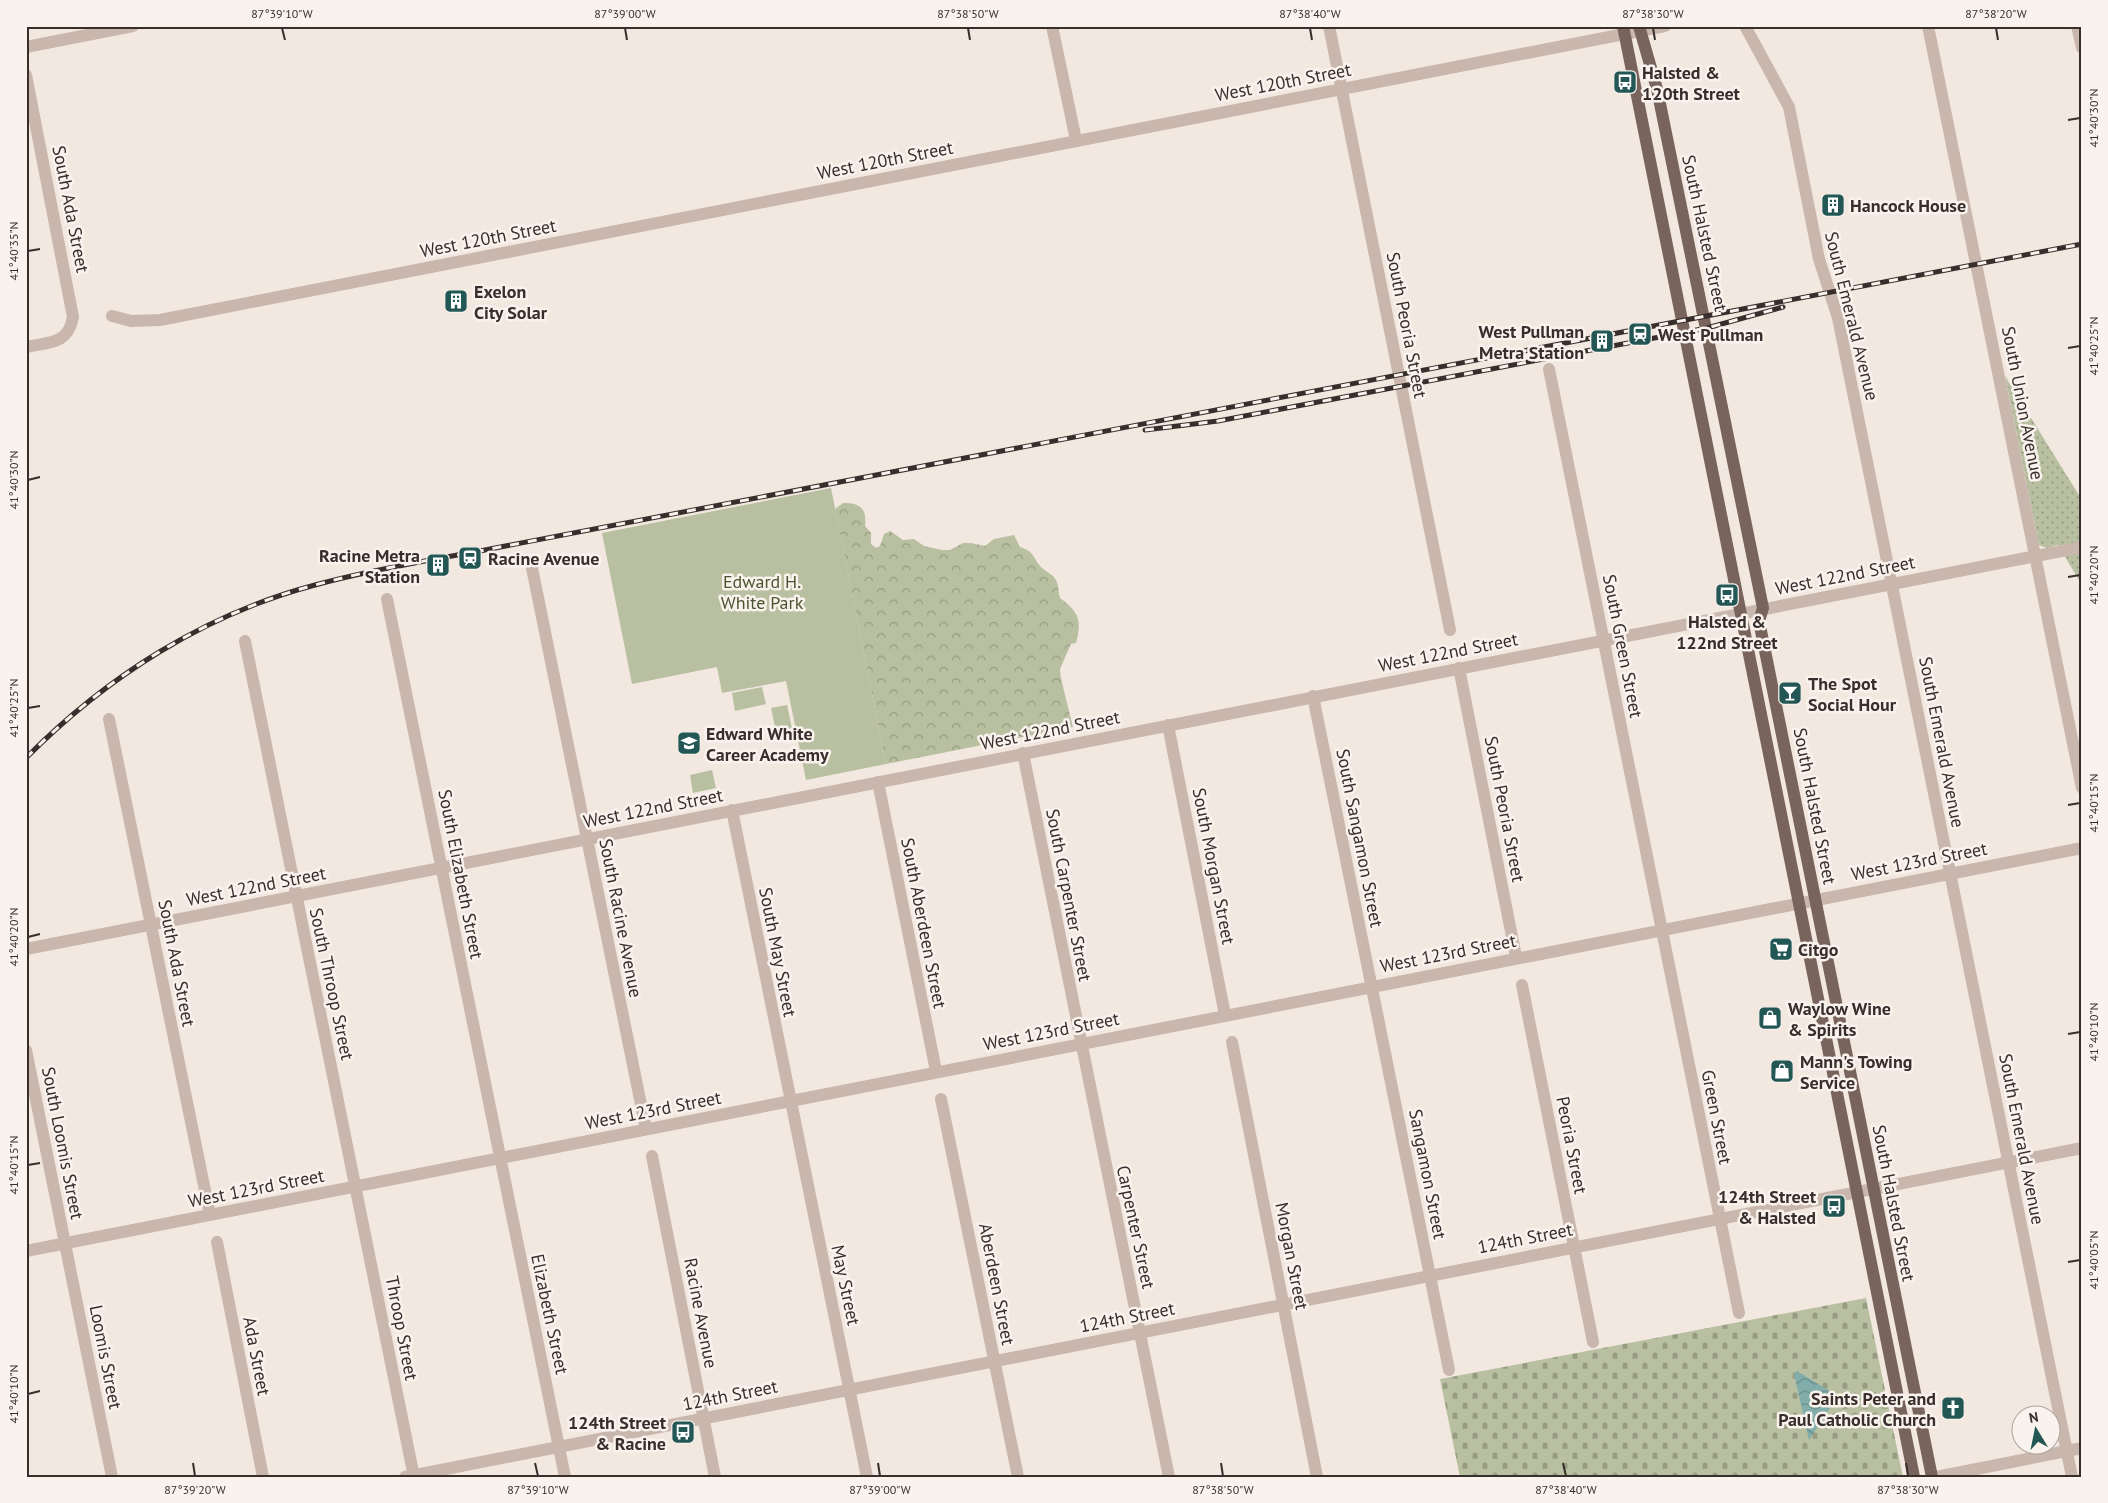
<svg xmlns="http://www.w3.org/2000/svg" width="2108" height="1503" font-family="'PT Sans',sans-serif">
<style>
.grass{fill:url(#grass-dots)}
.forest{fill:url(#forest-crowns)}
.cemetery{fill:url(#cemetery-stones)}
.green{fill:#b8c0a1}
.water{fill:url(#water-waves)}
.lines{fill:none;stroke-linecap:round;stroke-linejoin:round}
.minor{stroke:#c9b7ad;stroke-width:12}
.major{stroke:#79645d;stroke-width:12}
.rail-casing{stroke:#382e2b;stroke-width:5}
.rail{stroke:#f9f2ed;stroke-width:3;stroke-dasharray:9;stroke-linecap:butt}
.ticks{fill:none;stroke:#382e2b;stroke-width:2}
.labels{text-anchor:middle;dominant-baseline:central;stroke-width:5;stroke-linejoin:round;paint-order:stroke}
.poi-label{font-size:18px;font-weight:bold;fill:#382e2b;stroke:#f9f2ed;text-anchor:start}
.street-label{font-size:18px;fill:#382e2b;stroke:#f9f2ed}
.park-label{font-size:18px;fill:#4b5430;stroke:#f9f2ed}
.neatline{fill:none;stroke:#382e2b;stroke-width:2}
.ticks-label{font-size:12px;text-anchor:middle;fill:#382e2b}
</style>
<defs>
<pattern id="grass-dots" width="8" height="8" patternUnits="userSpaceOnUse" patternTransform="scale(1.25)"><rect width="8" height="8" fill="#b8c0a1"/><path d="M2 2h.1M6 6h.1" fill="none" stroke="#979c83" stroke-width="1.8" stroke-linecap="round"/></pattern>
<pattern id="forest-crowns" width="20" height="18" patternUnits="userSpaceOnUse" patternTransform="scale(1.25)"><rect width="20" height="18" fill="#b8c0a1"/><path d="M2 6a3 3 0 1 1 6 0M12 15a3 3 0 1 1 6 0" fill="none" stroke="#979c83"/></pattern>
<pattern id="cemetery-stones" width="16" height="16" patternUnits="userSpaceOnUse" patternTransform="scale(1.25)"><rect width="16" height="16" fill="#b8c0a1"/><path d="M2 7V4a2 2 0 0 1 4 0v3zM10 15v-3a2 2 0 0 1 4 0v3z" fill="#979c83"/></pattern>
<pattern id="water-waves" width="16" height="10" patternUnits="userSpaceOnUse" patternTransform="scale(1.25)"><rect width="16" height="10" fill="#81adaa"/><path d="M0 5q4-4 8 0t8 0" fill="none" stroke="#6b8d8b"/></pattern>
</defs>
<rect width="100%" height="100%" fill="#f2e8e0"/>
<!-- grass -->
<path class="grass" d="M2005,376L2082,500V585L2058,545L2047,548L2039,545Z"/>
<!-- forest -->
<path class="forest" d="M843,503C860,503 867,508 865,526L871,533V544L876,548L880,546L884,534L890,531L903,540L914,539L924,546L942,550H950L963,543H971L985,546L994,539L1014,535L1020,547C1036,552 1032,558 1042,568C1048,573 1053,574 1057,582C1059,587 1058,593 1060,598C1079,612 1082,620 1076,643L1071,644C1069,649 1061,666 1060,670C1059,673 1071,718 1073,727L886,764L835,509Z"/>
<!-- cemetery -->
<path class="cemetery" d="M1866,1298L1903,1477H1460L1440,1379Z"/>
<!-- green -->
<path class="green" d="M831,488L886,764L806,780L786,681L722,693L717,667L632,684L602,533Z
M762,687L766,704L735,711L732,693Z
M787,705L793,733L785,735L786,739L778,741L771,708Z
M712,770L716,788L693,793L690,775Z"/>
<!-- water -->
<path class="water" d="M1797,1371L1838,1396L1809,1440L1794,1374Z"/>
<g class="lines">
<!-- minor -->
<path class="minor" d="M1052,26L1076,140
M1329,26L1450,630
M1745,26L1789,107L1819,259L1838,318L2072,1477
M1928,26L2082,788
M2077,26L2082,48
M26,47L133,26
M26,75L73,317C68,345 49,342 26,347
M112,316L131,321L160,320L1665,26
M1549,369L1739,1313
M532,568L646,1129
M387,599L565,1477
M245,641L414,1477
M1459,668L1516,957
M1313,696L1449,1370
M109,719L210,1215
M1168,725L1225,1015
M1023,753L1169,1477
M878,782L936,1071
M732,810L867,1477
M26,949L2082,547
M1522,985L1593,1342
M1232,1042L1317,1477
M26,1050L112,1477
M941,1099L1018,1477
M652,1156L715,1477
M217,1242L263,1477
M26,1251L2082,848
M405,1477L2082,1148
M1936,1477L2082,1448"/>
<!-- major -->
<path class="major" d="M1623,26L1914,1477
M1639,26L1657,89L1763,608L1759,621L1932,1477"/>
<!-- rail casing -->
<g class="rail-casing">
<path id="rail" d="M1145,430L1218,421L1707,328L1783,307
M26,758C106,677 205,614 315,585C373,569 432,560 490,549L2082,244"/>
</g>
<!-- rail -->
<use href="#rail" class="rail"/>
</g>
<!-- ticks -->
<path class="ticks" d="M282,28L285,40M625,28L627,40M968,28L970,40M1310,28L1312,40M1653,28L1655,40M1996,28L1998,40M2068,120L2080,118M28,251L40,249M2068,348L2080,346M28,480L40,477M2068,577L2080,575M28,708L40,706M2068,805L2080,803M28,937L40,934M2068,1034L2080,1032M28,1165L40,1163M2068,1262L2080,1260M28,1394L40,1391M193,1463L195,1476M535,1463L538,1476M878,1463L880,1476M1221,1463L1223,1476M1563,1463L1566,1476M1906,1463L1908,1476"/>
<!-- icons -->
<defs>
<g id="bus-square" transform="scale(1.25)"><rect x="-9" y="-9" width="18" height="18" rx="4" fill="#235755" stroke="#f9f2ed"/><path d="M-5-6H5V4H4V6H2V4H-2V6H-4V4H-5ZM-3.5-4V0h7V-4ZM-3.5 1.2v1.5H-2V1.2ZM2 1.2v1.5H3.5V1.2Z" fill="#fff"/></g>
<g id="building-square" transform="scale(1.25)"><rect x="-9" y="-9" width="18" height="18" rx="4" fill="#235755" stroke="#f9f2ed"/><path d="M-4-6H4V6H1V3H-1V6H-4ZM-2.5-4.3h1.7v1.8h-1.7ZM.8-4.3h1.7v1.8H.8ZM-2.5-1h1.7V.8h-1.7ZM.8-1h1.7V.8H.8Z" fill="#fff"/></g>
<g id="station-square" transform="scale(1.25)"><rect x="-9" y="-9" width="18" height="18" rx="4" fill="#235755" stroke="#f9f2ed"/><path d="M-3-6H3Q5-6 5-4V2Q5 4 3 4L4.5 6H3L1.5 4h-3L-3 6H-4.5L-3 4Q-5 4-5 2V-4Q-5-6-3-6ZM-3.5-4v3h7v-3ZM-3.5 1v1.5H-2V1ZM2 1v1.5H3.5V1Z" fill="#fff"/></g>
<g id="bar-square" transform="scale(1.25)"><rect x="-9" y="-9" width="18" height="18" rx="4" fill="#235755" stroke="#f9f2ed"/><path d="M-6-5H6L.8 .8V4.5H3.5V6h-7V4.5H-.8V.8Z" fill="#fff"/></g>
<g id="school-square" transform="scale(1.25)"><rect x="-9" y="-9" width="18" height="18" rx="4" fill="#235755" stroke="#f9f2ed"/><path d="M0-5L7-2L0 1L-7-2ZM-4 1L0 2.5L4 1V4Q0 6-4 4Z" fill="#fff"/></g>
<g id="supermarket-square" transform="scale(1.25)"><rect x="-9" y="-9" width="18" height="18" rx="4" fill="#235755" stroke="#f9f2ed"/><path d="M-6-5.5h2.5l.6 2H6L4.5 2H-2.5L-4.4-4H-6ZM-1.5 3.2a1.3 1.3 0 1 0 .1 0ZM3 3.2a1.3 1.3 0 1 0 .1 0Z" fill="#fff"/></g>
<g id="shop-square" transform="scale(1.25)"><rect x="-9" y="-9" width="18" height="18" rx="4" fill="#235755" stroke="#f9f2ed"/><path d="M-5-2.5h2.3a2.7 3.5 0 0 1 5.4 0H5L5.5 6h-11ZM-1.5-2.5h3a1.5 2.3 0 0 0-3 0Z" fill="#fff"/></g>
<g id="church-square" transform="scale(1.25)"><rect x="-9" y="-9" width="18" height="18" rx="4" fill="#235755" stroke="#f9f2ed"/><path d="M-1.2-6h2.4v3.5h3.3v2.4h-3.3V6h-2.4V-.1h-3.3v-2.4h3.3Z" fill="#fff"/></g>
</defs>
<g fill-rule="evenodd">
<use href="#bus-square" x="1625" y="82"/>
<use href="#building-square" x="1833" y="205"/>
<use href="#building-square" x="456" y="301"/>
<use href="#station-square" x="1640" y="334"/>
<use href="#building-square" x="1602" y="341"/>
<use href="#station-square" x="470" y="558"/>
<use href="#building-square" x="438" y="565"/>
<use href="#bus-square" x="1727" y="595"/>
<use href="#bar-square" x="1790" y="693"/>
<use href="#school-square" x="689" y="743"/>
<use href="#supermarket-square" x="1781" y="949"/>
<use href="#shop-square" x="1770" y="1018"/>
<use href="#shop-square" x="1782" y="1071"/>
<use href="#bus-square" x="1834" y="1206"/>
<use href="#church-square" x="1953" y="1408"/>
<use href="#bus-square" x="683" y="1432"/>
</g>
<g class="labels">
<!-- poi labels -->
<g class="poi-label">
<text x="1642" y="72">Halsted &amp;<tspan x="1642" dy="21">120th Street</tspan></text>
<text x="1850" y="205">Hancock House</text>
<text x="474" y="291">Exelon<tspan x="474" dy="21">City Solar</tspan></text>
<text x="1584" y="331" text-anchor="end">West Pullman<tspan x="1584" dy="21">Metra Station</tspan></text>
<text x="1658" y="334">West Pullman</text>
<text x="420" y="555" text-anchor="end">Racine Metra<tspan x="420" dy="21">Station</tspan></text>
<text x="488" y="558">Racine Avenue</text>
<text x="1727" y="621" text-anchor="middle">Halsted &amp;<tspan x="1727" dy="21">122nd Street</tspan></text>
<text x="1808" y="683">The Spot<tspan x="1808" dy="21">Social Hour</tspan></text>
<text x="706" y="733">Edward White<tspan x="706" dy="21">Career Academy</tspan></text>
<text x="1798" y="949">Citgo</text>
<text x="1788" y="1008">Waylow Wine<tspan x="1788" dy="21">&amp; Spirits</tspan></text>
<text x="1800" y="1061">Mann's Towing<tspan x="1800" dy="21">Service</tspan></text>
<text x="1816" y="1196" text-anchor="end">124th Street<tspan x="1816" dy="21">&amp; Halsted</tspan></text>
<text x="1936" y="1398" text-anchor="end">Saints Peter and<tspan x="1936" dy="21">Paul Catholic Church</tspan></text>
<text x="666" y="1422" text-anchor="end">124th Street<tspan x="666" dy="21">&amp; Racine</tspan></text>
</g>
<!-- street labels -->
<g class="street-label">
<text transform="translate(1283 82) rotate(-11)">West 120th Street</text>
<text transform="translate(885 160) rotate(-11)">West 120th Street</text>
<text transform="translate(71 209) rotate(79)">South Ada Street</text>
<text transform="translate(1705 233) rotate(78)">South Halsted Street</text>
<text transform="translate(488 238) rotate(-11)">West 120th Street</text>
<text transform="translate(1852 316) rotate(76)">South Emerald Avenue</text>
<text transform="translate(1407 325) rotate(79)">South Peoria Street</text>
<text transform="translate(2023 403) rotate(79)">South Union Avenue</text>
<text transform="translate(1845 575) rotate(-11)">West 122nd Street</text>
<text transform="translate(1623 646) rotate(79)">South Green Street</text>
<text transform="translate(1448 652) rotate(-11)">West 122nd Street</text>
<text transform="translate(1050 730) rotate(-11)">West 122nd Street</text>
<text transform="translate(1942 742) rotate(79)">South Emerald Avenue</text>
<text transform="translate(1815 806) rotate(79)">South Halsted Street</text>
<text transform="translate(653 808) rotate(-11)">West 122nd Street</text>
<text transform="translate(1505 809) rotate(79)">South Peoria Street</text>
<text transform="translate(1360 838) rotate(79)">South Sangamon Street</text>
<text transform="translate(1919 861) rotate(-11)">West 123rd Street</text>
<text transform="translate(1214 866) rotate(79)">South Morgan Street</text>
<text transform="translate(461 874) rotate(79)">South Elizabeth Street</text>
<text transform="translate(256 886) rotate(-11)">West 122nd Street</text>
<text transform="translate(1069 895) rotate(79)">South Carpenter Street</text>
<text transform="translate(621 918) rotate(79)">South Racine Avenue</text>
<text transform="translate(924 923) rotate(79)">South Aberdeen Street</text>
<text transform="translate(778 952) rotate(79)">South May Street</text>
<text transform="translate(1448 953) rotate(-11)">West 123rd Street</text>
<text transform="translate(177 963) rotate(79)">South Ada Street</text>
<text transform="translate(332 984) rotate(78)">South Throop Street</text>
<text transform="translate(1051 1031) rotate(-11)">West 123rd Street</text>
<text transform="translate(653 1110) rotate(-11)">West 123rd Street</text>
<text transform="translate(1717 1117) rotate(79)">Green Street</text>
<text transform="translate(2022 1139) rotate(79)">South Emerald Avenue</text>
<text transform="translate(63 1143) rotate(79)">South Loomis Street</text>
<text transform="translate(1572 1145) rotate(79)">Peoria Street</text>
<text transform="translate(1428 1174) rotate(79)">Sangamon Street</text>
<text transform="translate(256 1188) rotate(-11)">West 123rd Street</text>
<text transform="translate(1894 1203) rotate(79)">South Halsted Street</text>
<text transform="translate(1136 1227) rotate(78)">Carpenter Street</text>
<text transform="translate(1525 1238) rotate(-11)">124th Street</text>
<text transform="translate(1292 1256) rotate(79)">Morgan Street</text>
<text transform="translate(997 1284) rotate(79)">Aberdeen Street</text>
<text transform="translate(846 1285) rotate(78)">May Street</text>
<text transform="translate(701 1313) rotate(79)">Racine Avenue</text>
<text transform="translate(550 1314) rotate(78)">Elizabeth Street</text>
<text transform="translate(1127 1317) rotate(-11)">124th Street</text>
<text transform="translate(402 1328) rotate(79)">Throop Street</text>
<text transform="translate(257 1356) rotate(79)">Ada Street</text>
<text transform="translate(106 1357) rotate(79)">Loomis Street</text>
<text transform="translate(730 1395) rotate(-11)">124th Street</text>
</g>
<!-- park labels -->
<g class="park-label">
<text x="762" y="581">Edward H.<tspan x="762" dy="21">White Park</tspan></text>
</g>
</g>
<!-- border -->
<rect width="2108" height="1503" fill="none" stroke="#f9f2ed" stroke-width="55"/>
<!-- north arrow -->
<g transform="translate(2036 1430) rotate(350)"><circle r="24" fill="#f9f2ed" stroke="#aca49f"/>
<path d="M0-4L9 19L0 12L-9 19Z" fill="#235755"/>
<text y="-8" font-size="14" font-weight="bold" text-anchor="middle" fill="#382e2b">N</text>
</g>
<rect x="28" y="28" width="2052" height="1448" class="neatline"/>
<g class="ticks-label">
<text x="282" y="18">87°39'10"W</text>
<text x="625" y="18">87°39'00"W</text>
<text x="968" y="18">87°38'50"W</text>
<text x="1310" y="18">87°38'40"W</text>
<text x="1653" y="18">87°38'30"W</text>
<text x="1996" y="18">87°38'20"W</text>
<text transform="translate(2094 118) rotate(-90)" y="4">41°40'30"N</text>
<text transform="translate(14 251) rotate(-90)" y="4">41°40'35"N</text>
<text transform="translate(2094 346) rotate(-90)" y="4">41°40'25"N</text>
<text transform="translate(14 480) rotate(-90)" y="4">41°40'30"N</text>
<text transform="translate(2094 575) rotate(-90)" y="4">41°40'20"N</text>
<text transform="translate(14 708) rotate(-90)" y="4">41°40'25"N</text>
<text transform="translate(2094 803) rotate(-90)" y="4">41°40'15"N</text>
<text transform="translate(14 937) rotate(-90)" y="4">41°40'20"N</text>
<text transform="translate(2094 1032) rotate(-90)" y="4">41°40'10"N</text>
<text transform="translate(14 1165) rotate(-90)" y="4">41°40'15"N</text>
<text transform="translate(2094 1260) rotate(-90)" y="4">41°40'05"N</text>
<text transform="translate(14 1394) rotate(-90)" y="4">41°40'10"N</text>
<text x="195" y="1494">87°39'20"W</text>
<text x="538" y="1494">87°39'10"W</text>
<text x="880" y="1494">87°39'00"W</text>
<text x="1223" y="1494">87°38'50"W</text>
<text x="1566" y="1494">87°38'40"W</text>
<text x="1908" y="1494">87°38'30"W</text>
</g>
</svg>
